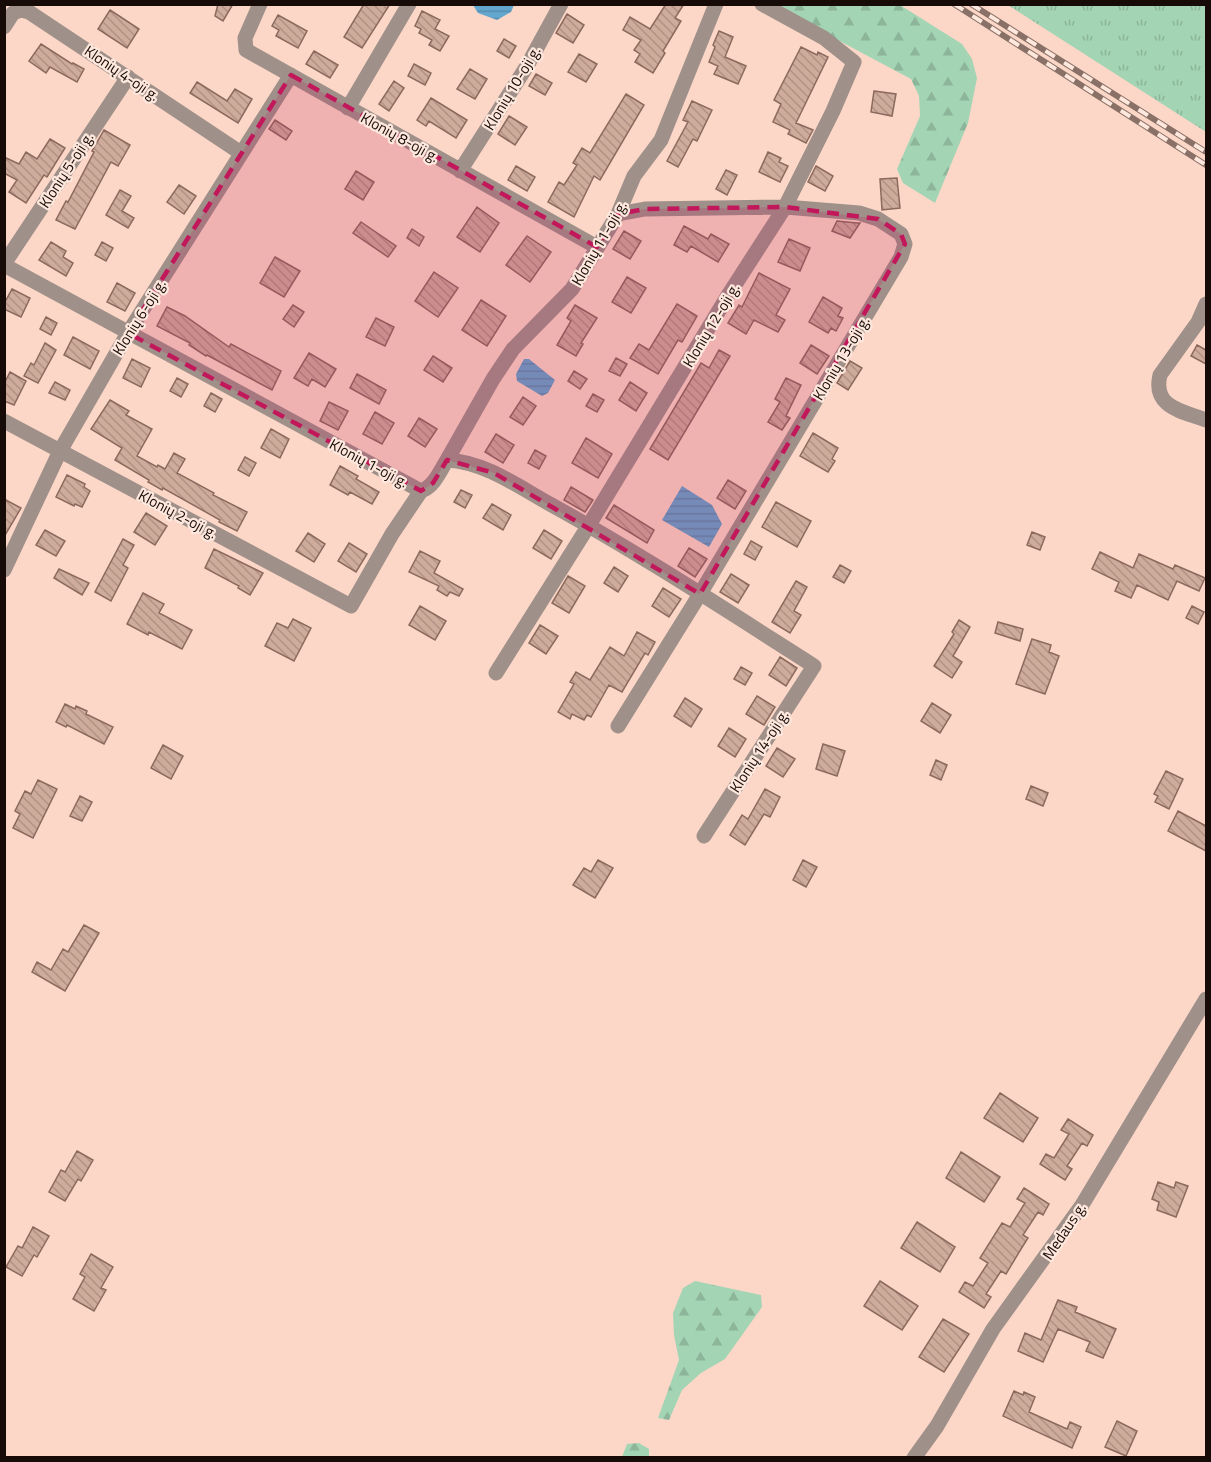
<svg xmlns="http://www.w3.org/2000/svg" width="1211" height="1462" font-family="'Titillium Web',sans-serif">
<style>
.grass{fill:url(#grass-tufts)}
.forest{fill:url(#forest-firs)}
.water{fill:url(#water-rules)}
.building{fill:url(#building-back-hatch);stroke:#8b6a5d;stroke-width:1.5}
.lines{fill:none;stroke-linecap:round;stroke-linejoin:round}
.street{stroke:#9f9089;stroke-width:15}
.rail-casing{stroke:#897167;stroke-width:6}
.rail{stroke:#fee8de;stroke-width:4;stroke-dasharray:11;stroke-linecap:butt}
.marked{fill:#c2185b;fill-opacity:0.2;stroke:#c2185b;stroke-width:4.5;stroke-dasharray:12 8;stroke-linejoin:round}
.labels{text-anchor:middle;dominant-baseline:central;stroke-width:4.5;stroke-linejoin:round;paint-order:stroke}
.street-label{font-size:15px;fill:#160b06;stroke:#fee8de}
</style>
<defs>
<pattern id="grass-tufts" width="24" height="20" patternUnits="userSpaceOnUse" patternTransform="scale(1.5)"><rect width="24" height="20" fill="#a3d4b4"/><path d="M3 7l-1-3M5 7V3M7 7l1-3M15 17l-1-3M17 17v-4M19 17l1-3" fill="none" stroke="#8cb599"/></pattern>
<pattern id="forest-firs" width="22" height="20" patternUnits="userSpaceOnUse" patternTransform="scale(1.5)"><rect width="22" height="20" fill="#a3d4b4"/><path d="M5 1l3.5 6h-7zM16 11l3.5 6h-7z" fill="#8cb599"/></pattern>
<pattern id="water-rules" width="6" height="5" patternUnits="userSpaceOnUse" patternTransform="scale(1.5)"><rect width="6" height="5" fill="#63a7cf"/><path d="M0 2.5h6" fill="none" stroke="#558eb0"/></pattern>
<pattern id="building-back-hatch" width="6" height="6" patternUnits="userSpaceOnUse" patternTransform="scale(1.5)"><rect width="6" height="6" fill="#cfab9c"/><path d="M-1 5l2 2M0 0l6 6M5-1l2 2" fill="none" stroke="#b19285"/></pattern>
</defs>
<rect width="100%" height="100%" fill="#fcd7c7"/>
<!-- grass -->
<path class="grass" d="M1008,5H1206V132Z"/>
<!-- forest -->
<path class="forest" d="M772,5H900L962,44L972,59L977,78L968,123L935,203L903,183L897,169L920,116L919,96L911,79Z
M695,1281L761,1295L762,1307L725,1359L701,1373L682,1390L669,1420L658,1418L679,1360L674,1335L673,1313L683,1288Z
M639,1443L649,1449V1457H622L627,1444Z"/>
<!-- water -->
<path class="water" d="M473,5H514L511,12L497,20L478,13Z
M524,359H529L555,380L548,393L542,396L517,381L516,374Z
M682,486L712,505L722,524L709,547L662,520Z"/>
<!-- building -->
<path class="building" d="M218,4H233L223,21L215,16Z
M364,4H390L362,48L344,37Z
M666,4H684L675,18L681,21L663,51L665,53L653,73L635,62L640,54L634,50L641,40L623,30L630,17L650,29Z
M110,10L139,29L127,48L98,29Z
M422,11L440,20L435,29L449,36L440,51L429,45L432,40L419,33L421,29L415,26Z
M567,14L584,25L573,43L556,33Z
M278,15L307,31L298,48L276,36L279,30L272,26Z
M719,31L733,37L725,57L746,66L738,84L714,74L718,66L709,62L715,47L713,45Z
M504,39L516,46L509,58L497,51Z
M41,44L72,64L73,63L84,69L77,82L50,67L46,73L29,61Z
M801,47L817,55L818,52L828,57L796,123L813,130L806,143L788,134L790,130L773,122L781,104L774,100Z
M314,51L338,65L330,78L306,64Z
M579,54L597,64L586,82L568,72Z
M414,64L431,73L425,85L408,76Z
M470,69L487,79L475,99L457,89Z
M536,74L552,83L545,95L529,86Z
M394,81L404,88L389,111L379,104Z
M197,82L227,101L235,89L252,99L238,123L190,93Z
M874,91L896,94L892,116L871,112Z
M626,94L644,105L600,180L594,176L574,217L548,202L559,182L564,185L577,165L573,163L582,148L590,153Z
M431,98L467,120L456,138L429,121L426,126L417,120Z
M692,101L712,110L697,141L693,139L678,167L667,161L688,122L683,120Z
M509,116L527,127L515,145L498,134Z
M275,120L292,131L286,140L269,129Z
M104,130L130,145L118,166L111,162L75,229L56,220L66,201L68,202L94,152L92,151Z
M50,139L65,148L47,177L44,175L26,203L9,192L17,180L4,173V157L19,164L26,152L37,159Z
M768,152L781,158L779,162L788,166L780,182L759,172Z
M516,166L535,177L527,191L508,180Z
M816,166L833,176L825,191L808,182Z
M726,170L737,175L727,195L716,189Z
M356,171L374,182L363,200L345,189Z
M897,178L900,208L882,210L880,179Z
M179,185L196,196L184,214L167,202Z
M120,190L131,196L122,211L134,218L128,228L106,215Z
M477,207L499,223L480,252L457,237Z
M837,221L857,223H860L850,238L832,231Z
M361,222L396,246L388,257L353,233Z
M684,226L708,239L711,234L729,244L718,262L691,246L687,252L674,245Z
M412,229L424,237L419,246L407,238Z
M624,231L641,241L630,259L613,249Z
M527,236L551,252L530,282L506,265Z
M789,239L810,248L800,271L778,262Z
M51,242L66,251L63,257L73,263L66,276L39,260Z
M102,242L113,248L106,261L95,255Z
M275,257L300,271L284,297L260,283Z
M434,272L458,288L438,317L415,301Z
M759,273L790,289L776,315L785,320L778,332L754,320L746,334L728,323L739,305L742,307Z
M627,277L646,288L631,313L612,302Z
M117,283L135,293L125,311L107,302Z
M12,289L30,298L21,317L4,309V304Z
M823,297L842,308L838,316L843,318L836,331L831,328L828,333L809,322Z
M481,300L506,316L487,346L462,330Z
M677,304L697,316L682,342L678,340L658,374L630,358L639,344L649,350Z
M293,305L304,312L294,327L283,319Z
M575,305L597,318L581,343L583,344L576,356L557,345L571,321L567,318Z
M167,307L185,316L229,347L231,344L281,371L272,390L207,355L206,356L189,345L190,343L157,326Z
M46,317L57,323L51,335L40,329Z
M376,318L394,327L385,346L366,337Z
M73,337L99,351L90,369L64,355Z
M45,343L56,350L38,383L24,376L31,363L34,365Z
M811,345L829,356L817,374L800,363Z
M1197,345L1206,350V364L1191,356Z
M719,350L730,356L668,460L650,449L701,363L709,368Z
M309,353L336,369L325,387L312,379L308,386L294,378Z
M433,356L452,368L443,382L424,370Z
M616,358L627,364L620,376L609,371Z
M132,359L150,368L141,387L123,378Z
M850,361L862,368L848,390L837,383Z
M574,371L587,379L580,389L568,381Z
M10,372L26,381L14,405L4,401V384Z
M357,374L386,390L379,404L350,388Z
M177,378L188,384L181,397L170,391Z
M786,378L801,385L786,416L790,418L782,430L768,422L780,402L775,399Z
M55,382L70,390L65,400L49,393Z
M630,382L647,393L636,411L619,400Z
M211,393L222,399L215,412L204,406Z
M593,394L604,400L597,412L586,406Z
M523,397L536,406L523,425L510,417Z
M110,400L129,411L126,415L152,429L137,456L157,467L158,465L165,469L174,453L185,459L177,473L214,493L213,495L247,512L237,531L219,522L220,520L163,488L162,490L148,482L149,480L115,460L122,448L91,429Z
M329,402L348,411L338,430L320,421Z
M375,412L394,423L382,444L363,434Z
M419,418L437,429L425,447L408,436Z
M271,429L289,439L280,458L261,448Z
M813,433L838,448L832,459L835,461L828,472L800,456Z
M496,434L514,445L503,463L485,452Z
M586,438L612,454L598,478L572,463Z
M535,450L546,456L539,469L528,463Z
M245,457L256,463L249,476L238,470Z
M340,466L358,476L356,479L379,492L372,504L350,492L348,495L330,485Z
M67,475L85,484L84,487L90,491L82,507L75,504L74,506L56,497Z
M728,480L746,491L735,509L717,498Z
M571,487L593,500L585,512L564,500Z
M461,490L472,495L465,508L454,502Z
M4,499L21,508L4,537Z
M776,502L811,521L797,547L762,527Z
M492,504L511,515L503,530L483,518Z
M614,505L654,530L647,543L606,518Z
M146,513L167,526L155,545L134,532Z
M45,530L65,541L56,556L36,545Z
M544,530L562,541L551,559L533,548Z
M1032,532L1045,537L1040,550L1027,545Z
M308,533L325,544L314,562L296,551Z
M123,539L134,545L123,565L128,568L111,601L95,592Z
M751,541L762,547L755,560L744,554Z
M349,543L367,554L356,572L338,561Z
M689,548L707,559L695,577L678,566Z
M214,549L263,573L250,595L238,588L239,586L205,568Z
M420,551L440,561L434,573L463,589L459,596L450,592L447,596L437,590L439,586L409,572Z
M1100,552L1133,568L1139,554L1173,569L1175,565L1205,578L1199,591L1177,581L1168,600L1137,585L1131,598L1115,591L1119,582L1092,569Z
M840,565L851,571L844,583L833,577Z
M614,567L628,576L618,592L604,583Z
M59,569L89,583L82,595L54,578Z
M731,574L749,585L738,603L720,592Z
M568,576L585,586L569,613L552,603Z
M796,581L807,587L794,611L801,615L790,633L772,622Z
M663,588L681,599L669,617L652,606Z
M143,593L164,604L159,613L192,630L182,649L149,632L148,635L127,624Z
M420,606L446,621L435,640L409,625Z
M1192,606L1204,612L1198,624L1186,618Z
M293,619L311,628L294,661L265,646L277,623L288,628Z
M959,620L970,627L953,656L962,662L952,678L934,666L954,634L952,632Z
M998,622L1023,629L1020,641L995,633Z
M540,625L558,636L546,654L529,643Z
M637,632L655,642L648,655L645,653L622,692L609,685L591,717L587,715L584,720L572,714L570,719L558,712L574,684L570,682L576,672L590,680L610,647L624,656Z
M1032,639L1051,645L1049,652L1059,656L1045,694L1016,684Z
M780,657L797,668L786,686L769,675Z
M741,667L752,673L745,685L734,679Z
M757,696L775,707L764,725L746,714Z
M685,698L702,709L691,727L674,716Z
M932,703L951,715L940,733L921,721Z
M65,704L75,709L76,706L87,711L86,714L113,727L104,744L67,725L66,727L56,722Z
M729,728L746,739L735,757L718,746Z
M823,744L845,751L837,776L816,769Z
M163,745L183,756L171,779L151,768Z
M777,748L795,759L783,777L766,766Z
M936,760L947,765L941,780L930,775Z
M1166,771L1183,779L1169,809L1155,802L1158,796L1154,794Z
M38,780L57,789L33,838L13,828L20,814L15,811L25,791L31,794Z
M1031,786L1048,793L1043,806L1026,799Z
M765,789L780,797L770,817L764,814L745,845L730,835L742,815L748,819Z
M80,796L92,802L82,821L70,816Z
M1178,811L1206,826V851L1168,831Z
M598,860L613,868L595,898L573,885L584,868L591,872Z
M803,860L817,867L806,887L793,880Z
M84,925L99,933L65,991L32,972L37,962L51,970L63,949L68,952Z
M1000,1093L1038,1118L1023,1142L984,1118Z
M1068,1119L1093,1135L1087,1146L1082,1143L1067,1166L1072,1169L1065,1180L1040,1164L1046,1154L1054,1158L1069,1134L1061,1130Z
M77,1151L93,1160L81,1181L78,1179L65,1201L49,1192L61,1170L65,1172Z
M961,1152L1000,1177L984,1202L946,1178Z
M1158,1182L1174,1188L1176,1182L1188,1186L1176,1217L1157,1210L1159,1202L1152,1199Z
M1024,1188L1049,1204L1043,1215L1038,1212L1023,1235L1028,1238L1021,1249L1006,1274L1001,1271L986,1294L991,1297L984,1308L959,1292L965,1282L973,1286L988,1263L980,1258L1002,1223L1010,1227L1025,1203L1017,1199Z
M917,1222L955,1247L940,1272L901,1248Z
M33,1227L49,1236L37,1257L34,1255L22,1276L6,1267L18,1246L22,1248Z
M91,1254L113,1267L101,1288L106,1290L94,1311L73,1299L85,1277L80,1274Z
M880,1281L918,1306L902,1330L864,1306Z
M1058,1300L1077,1307L1075,1312L1116,1329L1103,1358L1086,1351L1090,1342L1058,1329L1043,1362L1018,1351L1025,1333L1041,1340Z
M943,1319L969,1334L944,1372L919,1357Z
M1014,1391L1023,1395L1024,1392L1035,1397L1029,1412L1067,1429L1070,1422L1081,1427L1072,1448L1003,1416Z
M1117,1421L1137,1431L1126,1456L1105,1447Z"/>
<g class="lines">
<!-- street -->
<path class="street" d="M260,4L245,38L246,50L597,247
M4,27L13,13L21,10L29,12L241,153
M348,108L409,4
M460,171L527,66L561,4
M618,214L645,209L785,207L859,213L878,219L901,234L905,244L901,257L700,594L618,726
M4,264L128,77
M4,265L421,491C434,487 440,471 447,460C484,462 516,485 548,503C639,553 726,610 814,666L704,836
M1206,304L1198,322L1160,375C1152,408 1183,411 1206,420
M4,421L351,606L392,534L421,491
M447,460L493,379L513,349L572,289L618,214L634,176L661,140L716,4
M4,570L60,451L128,333L291,75
M496,673L589,525L729,294L785,207L833,111L854,62L824,38L762,4
M914,1458L937,1426L993,1329L1082,1205L1206,999"/>
<!-- rail casing -->
<g class="rail-casing">
<path id="rail" d="M954,4L1206,165
M971,4L1206,152"/>
</g>
<!-- rail -->
<use href="#rail" class="rail"/>
</g>
<!-- marked area -->
<path class="marked" d="M291,75L597,247L618,214L645,209L785,207L878,219L901,234L905,244L700,594L494,473L447,460L433,483L421,491L128,333Z"/>
<g class="labels">
<!-- street labels -->
<g class="street-label">
<text transform="translate(122 73) rotate(34)">Klonių 4-oji g.</text>
<text transform="translate(512 88) rotate(-59)">Klonių 10-oji g.</text>
<text transform="translate(400 137) rotate(29)">Klonių 8-oji g.</text>
<text transform="translate(66 170) rotate(-57)">Klonių 5-oji g.</text>
<text transform="translate(599 243) rotate(-60)">Klonių 11-oji g.</text>
<text transform="translate(139 317) rotate(-58)">Klonių 6-oji g.</text>
<text transform="translate(711 325) rotate(-59)">Klonių 12-oji g.</text>
<text transform="translate(841 358) rotate(-59)">Klonių 13-oji g.</text>
<text transform="translate(369 463) rotate(28)">Klonių 1-oji g.</text>
<text transform="translate(178 514) rotate(28)">Klonių 2-oji g.</text>
<text transform="translate(759 751) rotate(-57)">Klonių 14-oji g.</text>
<text transform="translate(1064 1231) rotate(-56)">Medaus g.</text>
</g>
</g>
<!-- border -->
<rect width="1211" height="1462" fill="none" stroke="#160b06" stroke-width="12"/>
</svg>
